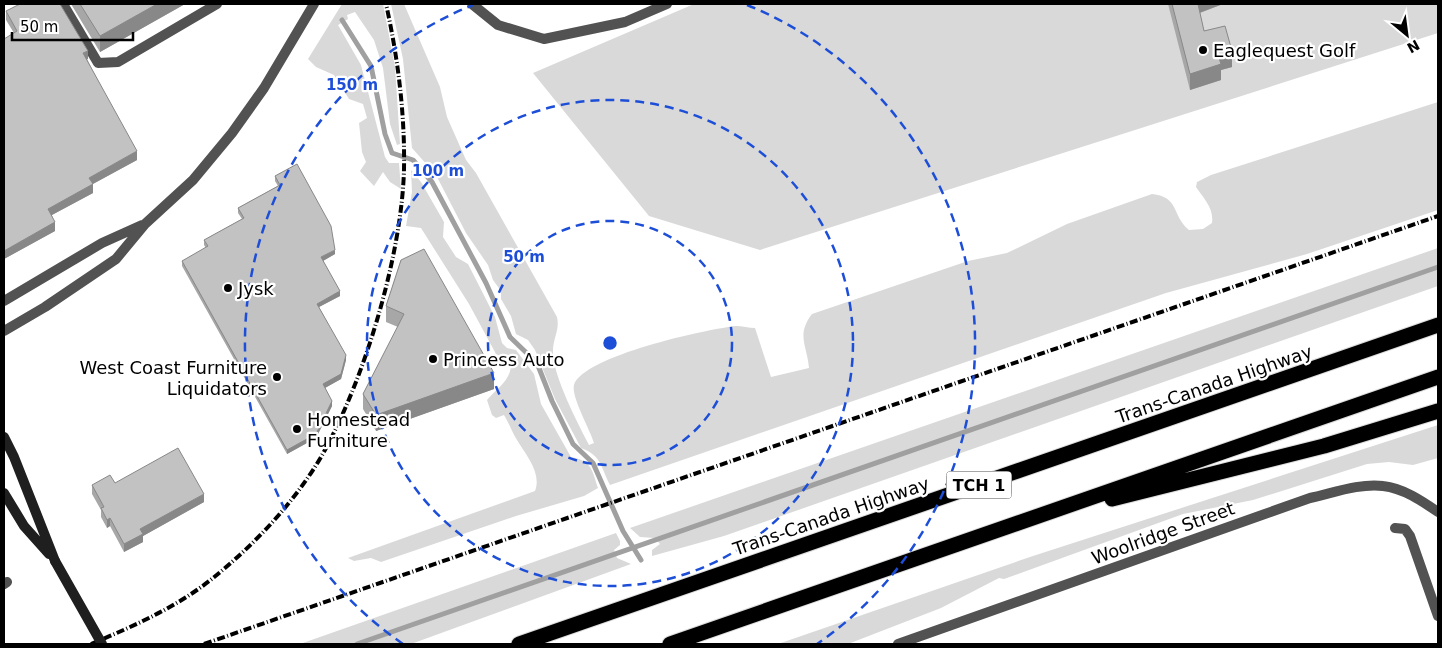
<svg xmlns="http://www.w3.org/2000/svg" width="1442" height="648" font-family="'DejaVu Sans',sans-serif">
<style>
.green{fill:#d9d9d9}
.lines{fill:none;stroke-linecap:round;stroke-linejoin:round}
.stream{stroke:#a0a0a0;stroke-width:5}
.motorway-casing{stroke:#dbdbdb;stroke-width:17}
.service{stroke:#525252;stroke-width:10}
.minor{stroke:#525252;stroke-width:10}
.tertiary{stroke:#525252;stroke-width:10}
.secondary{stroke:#1f1f1f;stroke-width:10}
.motorway{stroke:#000;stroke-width:15}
.rail{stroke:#000;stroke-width:4;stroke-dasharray:8 2.5 1 2.5;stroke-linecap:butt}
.secondary-bridge{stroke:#1f1f1f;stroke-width:10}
.wall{fill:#a7a7a7}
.shaded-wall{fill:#888}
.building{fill:#c2c2c2;stroke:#888}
.ring{fill:none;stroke:#1d4ed8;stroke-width:2.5;stroke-dasharray:9 6}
.poi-dot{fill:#000;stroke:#fff;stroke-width:2}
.labels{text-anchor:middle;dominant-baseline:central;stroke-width:4.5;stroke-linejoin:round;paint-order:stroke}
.shield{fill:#fff;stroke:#4c4c4c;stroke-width:1}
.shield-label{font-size:16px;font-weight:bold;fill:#000}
.poi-label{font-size:18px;fill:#000;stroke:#fff;text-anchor:start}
.street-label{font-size:18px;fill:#000;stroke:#fff}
.centre{fill:#1d4ed8;stroke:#fff;stroke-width:2.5}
.ring-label{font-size:15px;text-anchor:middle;font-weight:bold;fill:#1d4ed8;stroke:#fff;stroke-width:4.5;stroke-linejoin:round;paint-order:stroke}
</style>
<rect width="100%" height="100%" fill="#fff"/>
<!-- green -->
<path class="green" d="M342,4H383L395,67L400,144L397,145L390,124L383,68L374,40L355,12L347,15L348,19L338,25L361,65L385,157L389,163H399L401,189L390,182L383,172L374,186L360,171L366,162L362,152L359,123L367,118L363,104L349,99L334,75L316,67L308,59Z
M391,4H404L440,87L447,117L466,160L476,173L557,317C560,330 553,338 553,351C552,374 578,424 589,445L594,443C590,429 571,397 574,385C583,356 707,329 736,326C742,326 749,328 755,328L771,377L809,368C807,345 796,335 812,314L968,261L1007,253L1067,224L1152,194C1180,197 1171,215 1189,230L1203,229L1212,223C1214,208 1204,199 1196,187L1197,182L1211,175L1438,102V210L1307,254L1166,293L610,485C600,466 602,456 581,448L555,399L535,350L528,340L516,334L511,316L501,299V291L493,280L488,265L466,233L436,175L412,148L403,59Z
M694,4H1438V33L760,250L649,216L533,73Z
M411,170L421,182L444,222L443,237L456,257L468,264L495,317L502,343L507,348L516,350L534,374L541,404L571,457C592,461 592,470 598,488L584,496L516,516L381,562L371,558L354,561L348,558L535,491C542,473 526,455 517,440C512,432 509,423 504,415L496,418L492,415L487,400C497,388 512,380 511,362L496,354L469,304L421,228L406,226L412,192Z
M1438,248V286L724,536L652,556V550L660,544L655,538L640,537L630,528Z
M1438,425V458L1413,465L1389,462L1367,464L1253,500L1183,514L1004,579L999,578L941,608L848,644H778L1033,556Z
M616,533L620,541V545L614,550L617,558L631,564L411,644H300Z"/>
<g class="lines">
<!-- stream -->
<path class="stream" d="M342,20L371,66L385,134L392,153L413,160L432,182L486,283L510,337L537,363L552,401L573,444L593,463L623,531L641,560
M357,644L1438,267"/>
<!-- motorway casing -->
<g class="motorway-casing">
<path id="motorway" d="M1112,499L1324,446L1438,411
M519,644L1438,325
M670,644L1438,377"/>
</g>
<!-- service -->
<path class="service" d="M63,4L98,63L118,62L217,4
M472,4L498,25L544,39L625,22L667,4
M1395,528L1405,529L1410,536L1438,616
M4,584L7,582"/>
<!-- minor -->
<path class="minor" d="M898,644L1310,498C1333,493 1360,483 1383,486C1403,488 1422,501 1438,512"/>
<!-- tertiary -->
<path class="tertiary" d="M4,301L102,243L142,225
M4,331L45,307L116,259L145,224L193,180L232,133L264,88L314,4"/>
<!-- secondary -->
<path class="secondary" d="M4,437L14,457L55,561
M4,493L24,526L49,554"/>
<!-- motorway -->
<use href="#motorway" class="motorway"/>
<!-- rail -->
<path class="rail" d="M91,644C134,626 177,607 213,578C254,545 294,503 321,457C364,382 402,255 404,169C405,114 398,58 386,4
M204,644L1438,216"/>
<!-- secondary-bridge -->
<path class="secondary-bridge" d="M55,561L102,644"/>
</g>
<!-- wall -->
<path class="wall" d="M71,4H185L100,52Z
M1168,4H1223L1200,13L1204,31L1232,67L1221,70V80L1190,90Z
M6,11L88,59H87L137,160L93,184V193L52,215L55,231L4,259L14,33L6,20Z
M275,176L335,254L323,261L340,296L319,307L346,360L341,379L325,388L332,406L316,438L287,454L182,266V261L206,248L204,245V240L242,219L238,213V208L278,186L275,181Z
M401,260L494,389L376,431L363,409V394L398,327L386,322V306Z
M115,483L204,502L143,536V542L124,552L110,526L107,528L101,517V510L92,494V485Z"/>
<!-- shaded-wall -->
<path class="shaded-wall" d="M157,4H185L100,52V36Z
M1196,4H1223L1196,14Z
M88,51V59L83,61V53Z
M1232,51V67L1221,70V80L1190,90V74L1218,55Z
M137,151V160L89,186V178Z
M93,184V193L48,217V209Z
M55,222V231L4,259V251Z
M335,250V254L321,262V257Z
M340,291V296L317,308V304Z
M346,355V360L341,379L323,389V384Z
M494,373V389L376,431V415Z
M332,401V406L316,438L287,454V450Z
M204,494V502L143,536V542L124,552V544L140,529Z
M110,518V526L107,528V520Z"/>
<!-- building -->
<path class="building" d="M20,4H60L88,51L83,53L137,151L89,178L93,184L48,209L55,222L4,251V39L17,31L6,11Z
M80,4H157L100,36Z
M1172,4H1198L1204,31L1225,26L1232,51L1218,55L1221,64L1190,74Z
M297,164L331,226L335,250L321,257L340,291L317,304L346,355L341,374L323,384L332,401L316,434L287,450L182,261L208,246L204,240L244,218L238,208L280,185L275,176Z
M424,249L494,373L376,415L363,394L404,314L386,306L401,260Z
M178,448L204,494L140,529L143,534L124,544L110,518L107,520L101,508L104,507L92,485L110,475L115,483Z"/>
<!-- distance rings -->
<g class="ring">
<circle cx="610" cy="343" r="122"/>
<circle cx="610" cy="343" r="243"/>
<path d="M403 644A365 365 0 0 1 473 5M747 5A365 365 0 0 1 817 644"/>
</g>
<!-- markers -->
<g class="poi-dot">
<circle cx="1203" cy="50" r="5"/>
<circle cx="228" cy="288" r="5"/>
<circle cx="433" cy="359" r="5"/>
<circle cx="277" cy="377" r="5"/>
<circle cx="297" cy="429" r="5"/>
</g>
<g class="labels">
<!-- shield labels -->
<rect class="shield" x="946.5" y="471.5" width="65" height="27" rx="4"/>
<g class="shield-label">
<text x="979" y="485">TCH 1</text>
</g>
<!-- poi labels -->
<g class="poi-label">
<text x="1213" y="50">Eaglequest Golf</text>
<text x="238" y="288">Jysk</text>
<text x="443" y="359">Princess Auto</text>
<text x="267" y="367" text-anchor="end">West Coast Furniture<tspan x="267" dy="21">Liquidators</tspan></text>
<text x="307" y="419">Homestead<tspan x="307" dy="21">Furniture</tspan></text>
</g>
<!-- street labels -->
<g class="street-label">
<text transform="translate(1214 384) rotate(-19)">Trans-Canada Highway</text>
<text transform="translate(831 516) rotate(-19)">Trans-Canada Highway</text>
<text transform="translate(1163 533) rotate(-20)">Woolridge Street</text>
</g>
</g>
<circle cx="610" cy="343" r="8" class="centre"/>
<g class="ring-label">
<text x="352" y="90">150 m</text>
<text x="438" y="176">100 m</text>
<text x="524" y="262">50 m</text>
</g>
<!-- border -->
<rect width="1442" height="648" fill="none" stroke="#000000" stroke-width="10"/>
<!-- north arrow -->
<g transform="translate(1407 35) rotate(151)" stroke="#ffffff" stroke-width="4" paint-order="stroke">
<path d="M0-4L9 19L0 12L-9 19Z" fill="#000000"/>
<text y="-8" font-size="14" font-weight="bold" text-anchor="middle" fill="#000000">N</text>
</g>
<!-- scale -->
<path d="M12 32v8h121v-8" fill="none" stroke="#000000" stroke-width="2.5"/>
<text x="20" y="32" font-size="15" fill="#000000" stroke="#ffffff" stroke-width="4" paint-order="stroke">50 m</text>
</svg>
